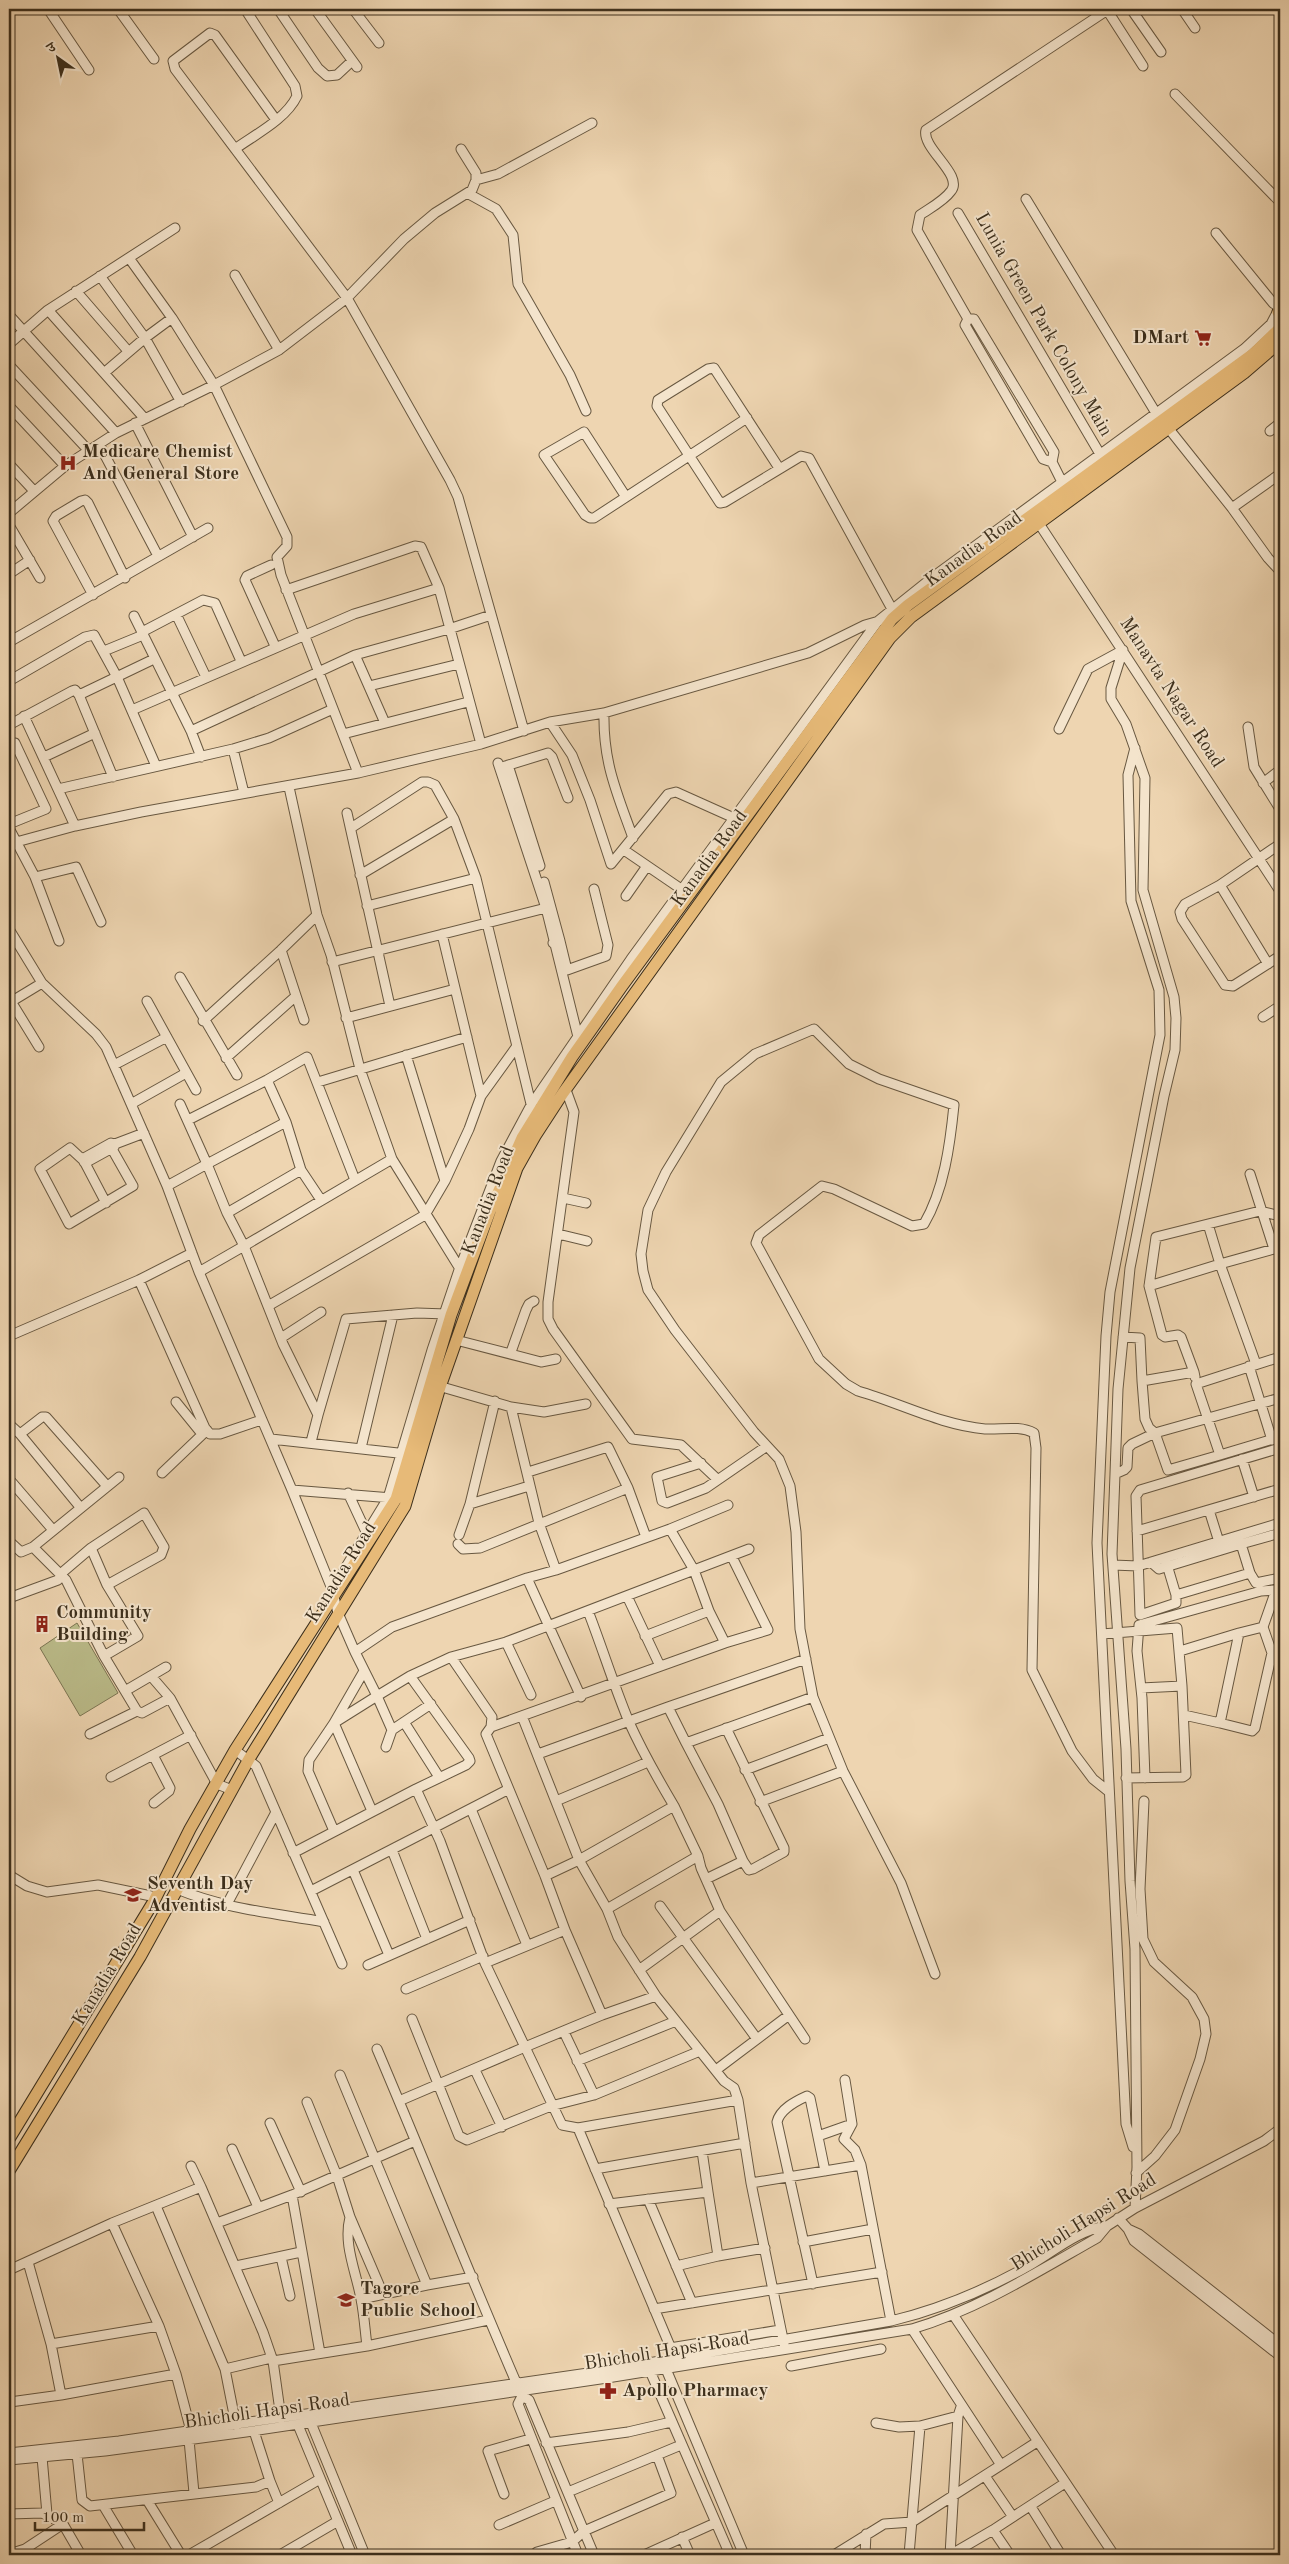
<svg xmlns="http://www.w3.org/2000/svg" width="1289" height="2564" font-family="'Old Standard TT','Noto Serif Devanagari',serif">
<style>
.green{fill:#bbbc8a;stroke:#7c7653}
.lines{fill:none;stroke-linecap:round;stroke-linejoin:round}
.minor-casing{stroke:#685841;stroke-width:11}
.major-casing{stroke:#3c2f1c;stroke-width:13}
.minor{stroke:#f4e4cc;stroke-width:9}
.major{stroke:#e7ba78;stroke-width:11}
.labels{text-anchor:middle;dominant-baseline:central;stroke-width:4;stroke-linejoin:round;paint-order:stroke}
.street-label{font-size:19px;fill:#3c2f1c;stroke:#f4e4cc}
.poi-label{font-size:19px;font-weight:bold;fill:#3c2f1c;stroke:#f4e4cc;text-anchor:start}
</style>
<rect width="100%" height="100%" fill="#eed5b1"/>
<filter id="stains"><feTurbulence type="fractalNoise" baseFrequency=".004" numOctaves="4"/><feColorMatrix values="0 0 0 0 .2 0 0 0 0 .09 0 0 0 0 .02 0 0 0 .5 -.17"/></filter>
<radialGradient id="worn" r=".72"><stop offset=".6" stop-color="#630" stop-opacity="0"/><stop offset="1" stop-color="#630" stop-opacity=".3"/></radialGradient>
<!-- green -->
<path class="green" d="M77,1623L118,1693L80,1716L40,1648Z"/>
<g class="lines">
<!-- minor casing -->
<g class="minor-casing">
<path id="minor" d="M48,9L89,70
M118,9L154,59
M278,9L318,68L327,76L337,75L352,61
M315,9L357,67
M353,9L379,43
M1131,9L1161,52
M1182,9L1195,28
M1107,10L1143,66
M1175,94L1280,202
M276,120L215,35L210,33L173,61L175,69L347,298L450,480L458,497L524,731
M235,149C256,134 286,119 297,96L295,86L247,12
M476,180L498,174L592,123
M467,193L496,209L513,235L518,284L570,375L586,411
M1026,199L1159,418
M958,213L1100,454
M1216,233L1273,303L1280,308
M129,258L172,318
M235,275L279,350
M100,276L145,338L172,318L214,385L287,537V546L277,557L281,575L358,773
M76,291L128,351
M48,310L145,419
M9,315L116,433
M968,319L917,230L920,215C930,208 944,201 951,191C964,175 921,148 926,130L1109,9
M968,319H974L1054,452L1052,462L1043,459L965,325Z
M9,344L48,310L175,228
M9,365L89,451
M104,373L145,338L181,402
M9,406L65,466
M135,423L193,537
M1169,429L1232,508L1268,558L1280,571
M1270,431L1280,423
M99,444L158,556
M1052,462L1065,488
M9,464L34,491
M779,468L714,368L708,369L658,400L657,406L720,503L725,502L801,456L809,458L892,609
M626,497L584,432L544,455L585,515L590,518H594L747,418
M1232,508L1280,474
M9,513L65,466L116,433L214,385L279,350L347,298L404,239L435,213L472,190L476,180V173L461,149
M1036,519L1280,891
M9,525L40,578
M271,565L247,576L245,580L275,646
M9,574L30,560
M286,590L415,546L421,547L439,588L481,744
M93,595L53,521L56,516L81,501L85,500L88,503L125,578
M134,616L191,731L201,757
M177,616L206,677
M142,632L203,600L215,603L241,661
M9,642L208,528
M1123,650L1111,688V699L1126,724L1145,778L1143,890L1174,997L1176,1018L1175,1050L1164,1096L1130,1268L1118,1389L1115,1474L1112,1554L1126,1749L1130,1881L1135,1949L1137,2167L1135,2208
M104,651L143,635
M355,655L385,723
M9,681L85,637L94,635L117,677L156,766
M369,686L459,664
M132,710L354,614L439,588
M604,713C603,763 617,793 633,838
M24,716L75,826
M550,722L572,755L590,800L611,864L668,794L676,792L734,818
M9,725L72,691L75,690L79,695
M1248,727L1254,767L1280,809
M1059,729L1088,669L1123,650
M191,731L355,655L449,629L491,615
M343,734L468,702
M9,745L15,743L46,809L9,824
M233,749L244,793
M44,757L95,733
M498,763L546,908L579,1041
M508,765L540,866
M502,767L548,753L552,757L568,798
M113,777L79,695L154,659
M1263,783L1280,770
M289,787L317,915L331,955L360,1069L392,1159L462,1272
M58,789L233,749L269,738L333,709
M347,813L390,1006
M9,828L35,877L59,941
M351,828L422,782H428L435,785L454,819L476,878L532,1108
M9,844L75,826L141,812L358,773L481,744L550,722L604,713L808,653L865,625L879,621
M1280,844L1220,885L1185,904L1180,912L1182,919L1225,985L1233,986L1280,956
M624,850L687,893
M360,875L454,819
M35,877L76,867L101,922
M544,882L560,941
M1220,885L1268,964
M626,896L647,866
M367,906L476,878
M9,929L42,983L96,1034L106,1047L167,1186L199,1272L292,1490L332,1589L338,1613L355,1652L392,1627L527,1578L556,1570L670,1529L728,1505
M442,934L481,1096
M553,943L560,941L567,970L606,956L608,945L594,889
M332,962L546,908
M180,977L237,1075
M9,998L39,1047
M147,1001L196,1090
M9,1003L42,983
M1263,1017L1280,1006
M346,1018L455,989
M304,1020L281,950L317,915
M203,1021L281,950
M406,1055L445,1181
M226,1058L296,996
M114,1065L167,1037
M318,1082L467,1037
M566,1090L574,1112L548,1302V1319L553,1329L632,1439L681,1445L717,1479
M131,1104L186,1073
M188,1120L267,1080
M286,1122L301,1170L321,1200
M111,1143L115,1144L114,1147L85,1163L84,1162V1158Z
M115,1144L144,1133
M392,1159L244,1246L283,1344L318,1415L346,1319L417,1313L447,1314
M83,1160L70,1148L40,1169L69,1224L133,1186L112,1149
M85,1163L106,1203
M1250,1174L1274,1249
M167,1186L207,1164L180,1104
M563,1198L586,1203
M227,1213L301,1170
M1208,1224L1220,1264L1274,1249L1280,1250
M558,1234L587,1241
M199,1272L244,1246L227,1213L207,1164L286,1122L267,1080L307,1057L355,1180
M139,1280L205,1428L210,1434H220L261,1420
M1149,1286L1156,1237L1260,1211L1280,1216
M268,1306L425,1215L445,1181L469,1129L481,1096L517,1046
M9,1336L139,1280L192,1253
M1123,1337L1140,1338L1142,1381
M281,1338L321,1312
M456,1340L541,1362L556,1359
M511,1352L526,1310L529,1304L534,1301
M1280,1357L1196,1384L1220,1455L1280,1437
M1249,1366L1272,1440
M1194,1372L1181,1337L1178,1335L1165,1337L1162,1335L1149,1286L1220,1264L1256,1364
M1195,1377L1194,1372L1142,1381L1145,1419L1149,1428L1155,1433L1168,1470L1220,1455
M435,1385L511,1407L539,1523L556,1570
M176,1402L202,1434
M511,1407L544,1412L586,1404
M9,1424L20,1434
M271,1439L407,1454
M311,1442L318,1415
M361,1448L393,1315
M1242,1459L1254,1497
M701,1463L657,1477L662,1501L667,1503L706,1488L767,1446
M528,1472L608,1447L628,1488L646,1537
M162,1473L207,1430
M1115,1474L1124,1470L1127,1467L1128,1448L1132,1444L1155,1433L1280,1398
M9,1479L53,1530
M292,1490L392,1498
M348,1493L368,1536
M470,1504L529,1486
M80,1507L20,1434L42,1417H46L107,1486
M1209,1510L1219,1542
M1137,1531L1280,1489
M459,1535L470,1504L495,1401
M9,1541L21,1552L33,1547L119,1477
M458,1544L463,1549L480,1548L628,1488
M33,1547L66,1580L104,1656L137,1711L142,1713L170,1698
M91,1548L144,1513L164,1547L161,1555L107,1585
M1165,1558L1176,1595V1603L1140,1615L1136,1496L1140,1490L1280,1448
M1151,1562L1159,1569L1241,1544
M1113,1565L1138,1566L1280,1523
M344,1570L388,1498L432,1350L459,1270L501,1161L531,1105L631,959L878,621L933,577L1244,349L1271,324L1280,307
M1250,1573L1256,1583L1280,1578
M527,1578L581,1697
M1176,1595L1250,1573L1241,1544L1280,1533
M627,1596L660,1666
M9,1598L58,1580L64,1571L91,1548L107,1585L138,1636L104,1656
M588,1611C602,1647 614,1686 629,1722C642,1751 658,1779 674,1806L579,1860L545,1876L486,1734L491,1727L725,1643L709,1611L694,1570L670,1529
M1102,1634L1177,1628L1182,1686L1186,1775L1183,1777L1126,1778
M645,1636L709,1611
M506,1642L531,1695
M725,1643L768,1630L732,1557
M1180,1651L1239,1633
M355,1652L377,1696L410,1676L469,1758L470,1761L466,1765L416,1789L440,1841L485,1963L525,2047L602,2015L565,1930L545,1876
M451,1657L492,1717L491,1727
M364,1671L334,1723L372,1811
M151,1676L170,1698L217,1784L232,1790
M410,1676L451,1657L506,1642L749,1549
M1141,1688L1182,1686
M125,1691L166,1667
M522,1716L579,1860L607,1909
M404,1722L439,1777
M1220,1723L1252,1731L1255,1728L1272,1653L1263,1627
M90,1734L137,1711
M686,1743L668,1707L806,1659
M386,1747L392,1730L431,1704
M235,1750L256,1766L342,1964
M538,1754L668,1707
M153,1755L170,1788L169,1791L154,1803
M745,1770L829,1738
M111,1777L191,1735
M1145,1778L1142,1698L1137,1651L1139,1625L1261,1591L1274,1590L1275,1593L1263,1627L1239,1633L1220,1723L1184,1715
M556,1801L648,1762
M760,1802L843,1771
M674,1806L698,1856
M471,1809L527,1945
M334,1831L308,1771L309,1760L334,1723L377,1696L392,1730
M392,1850L427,1939
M293,1853L416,1789
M743,1861L718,1804L686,1743L813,1697
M353,1870L389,1955
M9,1875L27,1886L47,1892L98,1885L156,1897
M706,1879L743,1861L749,1870L753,1869L784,1852V1848L726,1728
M177,1889C225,1909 273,1913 324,1922
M311,1891L507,1790
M226,1906L276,1812
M660,1906L757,2039
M485,1963L565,1930
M368,1965L470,1920
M639,1970L720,1911
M935,1974L901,1883L843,1771L813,1697L800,1629L796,1532L790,1486L779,1459L754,1432L675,1330L648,1290L643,1271L641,1254L648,1210L666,1172L721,1082L755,1054L814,1029L849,1064L879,1079L954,1105C950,1145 944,1190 924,1224L912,1226L834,1189L822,1186L759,1235L756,1243L819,1359L846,1384L858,1391C900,1403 941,1425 985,1429C1001,1430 1019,1425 1034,1433L1036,1448L1032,1670L1072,1751L1093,1779L1108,1791
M406,1989L483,1956
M656,1996L618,1937L607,1909L698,1856L701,1868L720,1911L805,2039
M602,2015L656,1996L724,2081L734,2088L738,2100L751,2183L784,2344
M412,2019L459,2136L467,2140L551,2106L594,2095L700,2051
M564,2032L594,2095
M377,2049C426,2164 472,2281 522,2396L529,2400L594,2555
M577,2061L676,2021
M475,2070L502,2127
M716,2070L789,2015
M340,2075L427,2285L473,2277
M845,2080L852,2124L844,2139L855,2150L861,2165
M399,2101L525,2047L562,2125L578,2128L675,2358
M307,2102L337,2176L350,2217L383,2294
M270,2123L301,2192
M578,2128L738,2100
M818,2136L852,2124
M1133,2147L1126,2124L1097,1543L1106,1336L1110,1292L1160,1035L1159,990L1131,901L1128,775L1135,748
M232,2149L258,2207
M191,2166L201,2187
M595,2169L745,2143
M1136,2173L1155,2156L1175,2130L1200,2059L1206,2034L1204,2019L1192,1997L1154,1962L1143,1939L1140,1889L1144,1801
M751,2183L861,2165L891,2321
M708,2192L718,2256
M292,2195L320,2353
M648,2199L692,2303
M609,2204L708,2192L702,2151
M156,2206L225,2369L236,2425
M1118,2218L1128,2229L1134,2241L1280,2356
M217,2223L292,2195L415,2141
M1128,2229L1139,2234L1280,2345
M803,2242L873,2229
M281,2257L290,2296
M28,2262L51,2344
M236,2266L301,2252
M676,2266L718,2256L765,2248
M9,2270L112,2223
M813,2284L777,2122C780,2109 796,2101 807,2096L810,2098L825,2171
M361,2299L427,2285
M654,2309L882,2272
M954,2316L1114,2555
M159,2326L176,2374
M912,2329L1001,2465
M367,2346L488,2320
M670,2348L780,2330
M273,2361L367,2346C365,2330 364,2314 361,2299C356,2271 343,2245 350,2217
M791,2366L881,2349
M225,2369L271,2358
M666,2369L744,2555
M650,2371L730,2555
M9,2393L10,2402L61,2395L51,2344L159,2326L112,2223L201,2187L263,2332L273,2361L281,2418
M61,2395L176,2374L191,2431
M522,2396L518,2404L578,2555
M311,2423L365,2555
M876,2423L899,2427L920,2426
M298,2425L352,2555
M189,2440L194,2493
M546,2443L628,2432L671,2422
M9,2453L119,2441L602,2371L891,2321C937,2310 981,2292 1023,2269C1050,2255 1076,2230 1107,2226
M77,2454L82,2500L90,2506L256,2487L270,2481L254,2431
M42,2457L47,2514
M9,2460L105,2451L246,2432L607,2378L912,2329C979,2309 1037,2272 1097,2238L1107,2226L1135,2208L1264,2141L1280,2129
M985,2476L1013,2517
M270,2481L279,2503
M568,2492L681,2445
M504,2494L488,2451L530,2439
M147,2500L181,2555
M103,2505L133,2555
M1031,2507L1061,2555
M9,2514L42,2513L63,2524L25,2549L9,2554
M63,2524L81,2555
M499,2525L555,2501
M682,2537L690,2555
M189,2555L320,2479
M280,2555L338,2521
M533,2555L537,2552L572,2542L584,2531L671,2493L657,2455
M644,2555L715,2523
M834,2555L884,2524L912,2522L1037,2442
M865,2555L866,2534
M909,2555L920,2426L958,2416L961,2407
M950,2555L958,2416
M950,2555L993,2530
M1010,2555L993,2530L1065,2483"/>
</g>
<!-- major casing -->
<g class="major-casing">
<path id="major" d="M1278,312L1280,313
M9,2139L154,1901L190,1829L235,1750L396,1499L451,1315L490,1211L522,1138L572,1057L622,986L892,619L908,605L1253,354L1280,328
M9,2171L140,1957L249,1759L405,1506L440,1387L517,1168L535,1136L563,1093L890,638L911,617L1244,373L1280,342"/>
</g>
<!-- minor -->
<use href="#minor" class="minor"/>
<!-- major -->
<use href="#major" class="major"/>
</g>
<!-- icons -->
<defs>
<g id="supermarket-bare" transform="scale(1.35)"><path d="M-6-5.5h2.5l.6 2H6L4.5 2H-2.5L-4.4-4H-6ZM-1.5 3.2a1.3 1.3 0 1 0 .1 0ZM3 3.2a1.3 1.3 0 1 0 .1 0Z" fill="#8f2418" stroke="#f4e4cc" stroke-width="2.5" paint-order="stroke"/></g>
<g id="hospital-bare" transform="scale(1.35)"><path d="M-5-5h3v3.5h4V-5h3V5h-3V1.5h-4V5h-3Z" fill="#8f2418" stroke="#f4e4cc" stroke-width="2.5" paint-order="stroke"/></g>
<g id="building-bare" transform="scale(1.35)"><path d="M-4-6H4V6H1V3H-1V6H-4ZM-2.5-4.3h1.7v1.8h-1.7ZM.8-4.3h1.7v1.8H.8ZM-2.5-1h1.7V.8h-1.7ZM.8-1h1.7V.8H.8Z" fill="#8f2418" stroke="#f4e4cc" stroke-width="2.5" paint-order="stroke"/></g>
<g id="school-bare" transform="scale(1.35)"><path d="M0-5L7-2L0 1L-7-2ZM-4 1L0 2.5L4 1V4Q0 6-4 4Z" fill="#8f2418" stroke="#f4e4cc" stroke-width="2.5" paint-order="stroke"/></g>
<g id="pharmacy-bare" transform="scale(1.35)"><path d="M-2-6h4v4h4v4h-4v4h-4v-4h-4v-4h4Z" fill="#8f2418" stroke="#f4e4cc" stroke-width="2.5" paint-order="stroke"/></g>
</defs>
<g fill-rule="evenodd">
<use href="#supermarket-bare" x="1203" y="338"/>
<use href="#hospital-bare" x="68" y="463"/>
<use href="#building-bare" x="42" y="1624"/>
<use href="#school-bare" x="133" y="1895"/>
<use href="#school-bare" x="346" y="2300"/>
<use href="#pharmacy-bare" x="608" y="2391"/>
</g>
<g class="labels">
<!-- street labels -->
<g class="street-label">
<text transform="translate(1043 325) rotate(60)">Lunia Green Park Colony Main</text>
<text transform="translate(974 550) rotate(-36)">Kanadia Road</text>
<text transform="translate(1171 693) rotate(57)">Manavta Nagar Road</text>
<text transform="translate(710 859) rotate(-54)">Kanadia Road</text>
<text transform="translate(489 1201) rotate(-69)">Kanadia Road</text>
<text transform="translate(342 1573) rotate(-58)">Kanadia Road</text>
<text transform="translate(108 1975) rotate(-59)">Kanadia Road</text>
<text transform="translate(1084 2223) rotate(-32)">Bhicholi Hapsi Road</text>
<text transform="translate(667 2352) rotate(-9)">Bhicholi Hapsi Road</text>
<text transform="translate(267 2412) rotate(-8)">Bhicholi Hapsi Road</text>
</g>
<!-- poi labels -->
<g class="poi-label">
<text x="1189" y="338" text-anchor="end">DMart</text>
<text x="82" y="452">Medicare Chemist<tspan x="82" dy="22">And General Store</tspan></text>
<text x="56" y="1613">Community<tspan x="56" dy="22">Building</tspan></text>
<text x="147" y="1884">Seventh Day<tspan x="147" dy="22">Adventist</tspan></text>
<text x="360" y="2289">Tagore<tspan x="360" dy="22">Public School</tspan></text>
<text x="622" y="2391">Apollo Pharmacy</text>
</g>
</g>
<!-- margin -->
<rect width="1289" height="2564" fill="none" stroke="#eed5b1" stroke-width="30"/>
<rect x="10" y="10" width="1269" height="2544" fill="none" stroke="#3c2f1c" stroke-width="2.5"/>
<rect x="15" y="15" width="1259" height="2534" fill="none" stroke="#3c2f1c"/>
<!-- north arrow -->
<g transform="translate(58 58) rotate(327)" stroke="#f4e4cc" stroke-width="4" paint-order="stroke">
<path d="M0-4L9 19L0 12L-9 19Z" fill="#3c2f1c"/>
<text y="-8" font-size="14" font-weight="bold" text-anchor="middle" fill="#3c2f1c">उ</text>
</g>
<!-- scale -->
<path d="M35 2522v8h109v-8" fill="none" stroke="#3c2f1c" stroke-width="2.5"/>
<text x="42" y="2522" font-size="15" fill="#3c2f1c" stroke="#f4e4cc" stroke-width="4" paint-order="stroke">100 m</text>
<rect width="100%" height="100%" filter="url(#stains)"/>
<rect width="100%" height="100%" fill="url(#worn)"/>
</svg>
